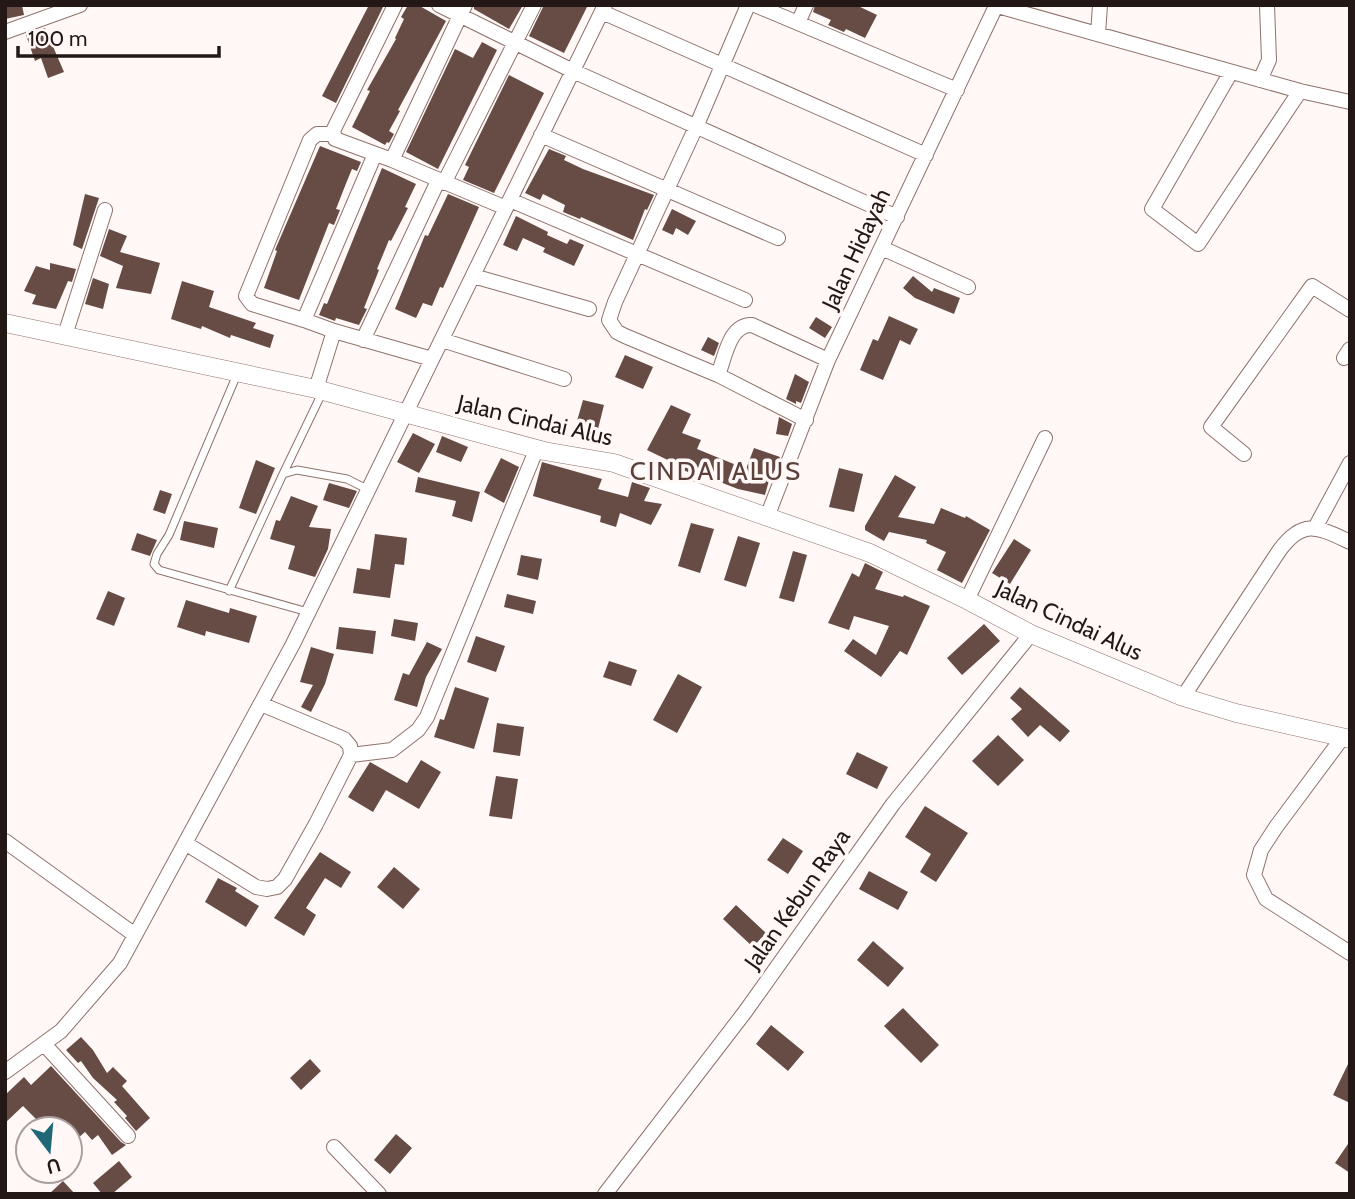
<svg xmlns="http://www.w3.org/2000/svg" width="1355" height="1199" font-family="Cabin,sans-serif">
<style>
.building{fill:#674c46}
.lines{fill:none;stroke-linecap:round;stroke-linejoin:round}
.service-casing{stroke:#8f726b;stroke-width:9}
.minor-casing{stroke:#8f726b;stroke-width:16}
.tertiary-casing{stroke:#8f726b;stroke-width:19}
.service{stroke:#fff;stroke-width:7}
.minor{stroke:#fff;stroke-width:14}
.tertiary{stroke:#fff;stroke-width:18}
.labels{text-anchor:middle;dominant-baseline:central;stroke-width:7;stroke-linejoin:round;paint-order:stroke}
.street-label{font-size:23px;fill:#241816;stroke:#fff8f7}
.quarter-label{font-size:26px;letter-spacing:2px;fill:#5b413b;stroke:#fff8f7}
</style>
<rect width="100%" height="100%" fill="#fff8f7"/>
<!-- building -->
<path class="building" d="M5,5H22L24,15L5,19Z
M369,5H384L336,103L322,96Z
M408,5H418L446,21L398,110L400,111L389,131L394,134L389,143L387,142L385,145L352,127L370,91L367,90L396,39L395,38L404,19L401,17Z
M474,5H523L509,29L474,9Z
M544,5H588L564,53L529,36Z
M815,5H856L877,15L865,38L846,29L844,32L828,25L831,20L813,12Z
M45,28L64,72L48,78L41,58L35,61L26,35Z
M482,42L497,50L438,169L406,152L455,49L473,58Z
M509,75L544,93L494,193L463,180L469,167L465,165Z
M320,146L361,162L357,171L352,169L347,181L336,209L340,210L334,225L329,223L299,300L264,288L277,251L275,250Z
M549,149L566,156L564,160L583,169L654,195L647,210L645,209L633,240L581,217L580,219L563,212L565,205L543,194L540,200L525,193Z
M382,168L416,184L405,207L408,208L391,241L389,240L377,269L379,270L364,308L367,309L359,325L336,318L335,321L319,315L324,303L327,304Z
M85,194L99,198L82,249L73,245Z
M448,194L479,207L443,288L440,287L432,306L423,303L416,318L395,309L425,235L428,236Z
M672,209L696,221L688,235L676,228L673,235L662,230Z
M516,216L548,232L547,235L567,244L570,239L584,245L574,266L543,252L545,248L523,238L517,251L503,245Z
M109,229L127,236L120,252L160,263L151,294L116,288L123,266L100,256Z
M50,263L76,269L72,282L68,281L56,309L32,304L36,295L24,291L36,266L50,270Z
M913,276L932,292L934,288L960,298L954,314L915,298L903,288Z
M93,278L109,284L103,309L85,304Z
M182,281L214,291L209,307L256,323L253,328L274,335L270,348L231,335L230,338L202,326L201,329L171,319Z
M889,316L918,329L910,345L900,340L883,380L860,370L873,339L878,341Z
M816,317L832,327L825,338L809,328Z
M708,337L719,343L714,356L701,350Z
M625,355L653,367L643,389L615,377Z
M795,374L809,382L801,403L796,401V404L786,399Z
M583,400L604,405L597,433L575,428Z
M671,405L691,414L682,433L701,440L697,449L746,469L754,448L780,457L773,474L771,473L765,495L738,489L689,470L688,472L673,466L674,463L647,450Z
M779,417L792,424L788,436L776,434Z
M413,433L435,444L419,473L397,462Z
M442,436L468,447L461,462L436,452Z
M501,458L519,467L504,503L484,492Z
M256,460L275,468L256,514L239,508Z
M542,462L602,479L598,489L628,497L632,482L650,488L644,501L662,504L651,525L620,513L616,527L600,522L601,516L533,496Z
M839,468L863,474L854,512L829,507Z
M895,475L916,487L898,517L934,524L941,508L965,518L966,516L990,530L962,583L937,570L946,552L926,543L927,540L889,532L884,541L865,530V526Z
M418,477L480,492L472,522L452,516L456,501L415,492Z
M329,483L357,491L349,508L323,500Z
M160,490L172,494L165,514L153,510Z
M291,496L318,506L309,527L331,529L328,549L315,577L288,569L295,546L270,539L276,520L280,521Z
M184,521L218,528L214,548L180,540Z
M691,523L714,529L700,573L678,566Z
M137,533L157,540L150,556L131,550Z
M375,534L407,538L404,565L395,564L390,598L353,593L357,568L370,570Z
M738,536L760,543L746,587L724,580Z
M1014,539L1031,550L1010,584L992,573Z
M793,551L807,555L794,602L779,598Z
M521,555L542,559L538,580L517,575Z
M865,563L883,572L875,589L903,597L904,595L930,606L907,655L900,651L881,677L844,651L853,639L876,655L889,626L854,616L849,630L828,623L852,573L859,577Z
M108,591L125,598L114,626L96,619Z
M507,594L536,601L533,614L504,607Z
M186,600L229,613L230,608L257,616L249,643L206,631L205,636L177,627Z
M394,619L418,623L415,641L391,636Z
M984,624L1000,641L962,675L947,658Z
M339,627L376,631L373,654L336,649Z
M476,636L505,646L496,672L467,662Z
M427,642L442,649L426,677L417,707L394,700L403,673L409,675Z
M311,647L334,654L325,684L311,712L301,707L313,685L300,682Z
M609,661L637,670L631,686L603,677Z
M678,674L702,687L677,733L653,720Z
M455,687L489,698L474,749L434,737L440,719L444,720Z
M1020,687L1070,731L1060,742L1040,725L1028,737L1011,719L1022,709L1010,698Z
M497,723L524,727L520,756L493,752Z
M998,735L1024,760L998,786L972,761Z
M857,752L888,767L877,789L846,774Z
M421,760L441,772L419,809L386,790L373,812L348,797L370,762L407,783Z
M496,776L518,779L512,819L489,816Z
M925,806L968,833L936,882L920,872L931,854L905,837Z
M783,838L803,851L788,874L767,860Z
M320,852L351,872L341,888L325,878L306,908L316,915L304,936L274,918Z
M394,867L420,889L403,909L377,887Z
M869,871L908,892L898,910L859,889Z
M218,878L237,888L235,891L259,906L246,927L205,902Z
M736,905L766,933L753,947L723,919Z
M873,941L904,968L888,987L857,960Z
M903,1008L939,1045L921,1063L884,1026Z
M771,1025L804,1052L788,1071L756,1044Z
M81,1037L93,1050L107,1073L113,1067L127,1081L122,1086L150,1118L136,1131L125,1118L127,1116L114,1102L117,1100L93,1078L81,1061L78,1063L66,1050Z
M310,1059L321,1071L301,1090L290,1078Z
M1350,1060V1103L1333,1095Z
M51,1066L121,1142L126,1145L112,1155L98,1135L92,1140L85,1132L70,1145V1129H33L40,1123L23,1106L5,1123V1095L24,1077L31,1085Z
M396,1134L412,1148L390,1174L374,1160Z
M1350,1141V1173L1335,1163Z
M119,1161L132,1177L112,1194H102L93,1183Z
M63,1181L75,1194H49Z"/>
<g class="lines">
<!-- service casing -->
<g class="service-casing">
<path id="service" d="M238,372L169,535L157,554L154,564L159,570L308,612
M283,474L323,391
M229,591L283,474L297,470L347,479L369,490"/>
</g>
<!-- minor casing -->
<g class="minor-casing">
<path id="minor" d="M395,5L333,131L335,139L392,160L506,208
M439,5L573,71L897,217
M748,5L696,127L615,302L609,320L617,332L625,336L718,375L806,420
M755,5L957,90
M994,5L1300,91L1350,102
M602,12L926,155
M798,23L806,5
M5,32L80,5
M1098,34L1100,5
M1231,72L1152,209L1198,244L1300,91
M1260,80L1269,60L1267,5
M541,135L778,238
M392,160L465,5
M444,183L534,5
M510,200L745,300
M882,248L968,287
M473,276L589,309
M304,320L252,304L246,296L310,140L317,134H333
M334,331L432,359
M65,335L105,210
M363,340L438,181
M442,340L564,379
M1344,358L1350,349
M718,375C725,358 729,324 752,325L828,360
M316,389L334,331L304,320L375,154
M1244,454L1211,427L1312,286L1350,310
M767,517L828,360L996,6
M1315,528L1350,463
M967,600L1045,438
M1183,697L1279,551C1303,518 1318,527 1350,542
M1343,737L1276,827L1261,850L1254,875L1266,899L1350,953
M351,755L392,750L418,730L427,717L537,448
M5,841L135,935
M185,843L256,887L267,889L277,887L285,879L316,824L351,755L350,746L344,739L261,704
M44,1044L128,1136
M5,1072L61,1031L120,963L293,644L605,5
M334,1147L379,1194
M605,1194L745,1012L893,804L1031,634"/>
</g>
<!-- tertiary casing -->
<g class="tertiary-casing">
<path id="tertiary" d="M5,323L316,389L544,451L614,463L870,553L967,600L1031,634L1183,697L1236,713L1350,739"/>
</g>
<!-- service -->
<use href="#service" class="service"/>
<!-- minor -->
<use href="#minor" class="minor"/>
<!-- tertiary -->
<use href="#tertiary" class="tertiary"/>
</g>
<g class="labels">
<!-- street labels -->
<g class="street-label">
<text transform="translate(856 249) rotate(-65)">Jalan Hidayah</text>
<text transform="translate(535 420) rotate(13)">Jalan Cindai Alus</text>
<text transform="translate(1069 620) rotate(25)">Jalan Cindai Alus</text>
<text transform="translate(797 899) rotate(-55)">Jalan Kebun Raya</text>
</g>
<!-- quarter labels -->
<g class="quarter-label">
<text x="716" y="471">CINDAI ALUS</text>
</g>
</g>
<!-- border -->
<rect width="1355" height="1199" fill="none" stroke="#241816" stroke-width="14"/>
<!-- north arrow -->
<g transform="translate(49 1150) rotate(164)"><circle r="33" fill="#fff8f7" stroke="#a79e9d" stroke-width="2"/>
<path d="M0-5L12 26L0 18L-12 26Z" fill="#216876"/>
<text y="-10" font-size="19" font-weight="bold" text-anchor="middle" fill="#241816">U</text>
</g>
<!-- scale -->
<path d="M18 46v10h201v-10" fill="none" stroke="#241816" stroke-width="3.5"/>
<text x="28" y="46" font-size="21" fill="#241816" stroke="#fff8f7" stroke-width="5" paint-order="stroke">100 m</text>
</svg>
